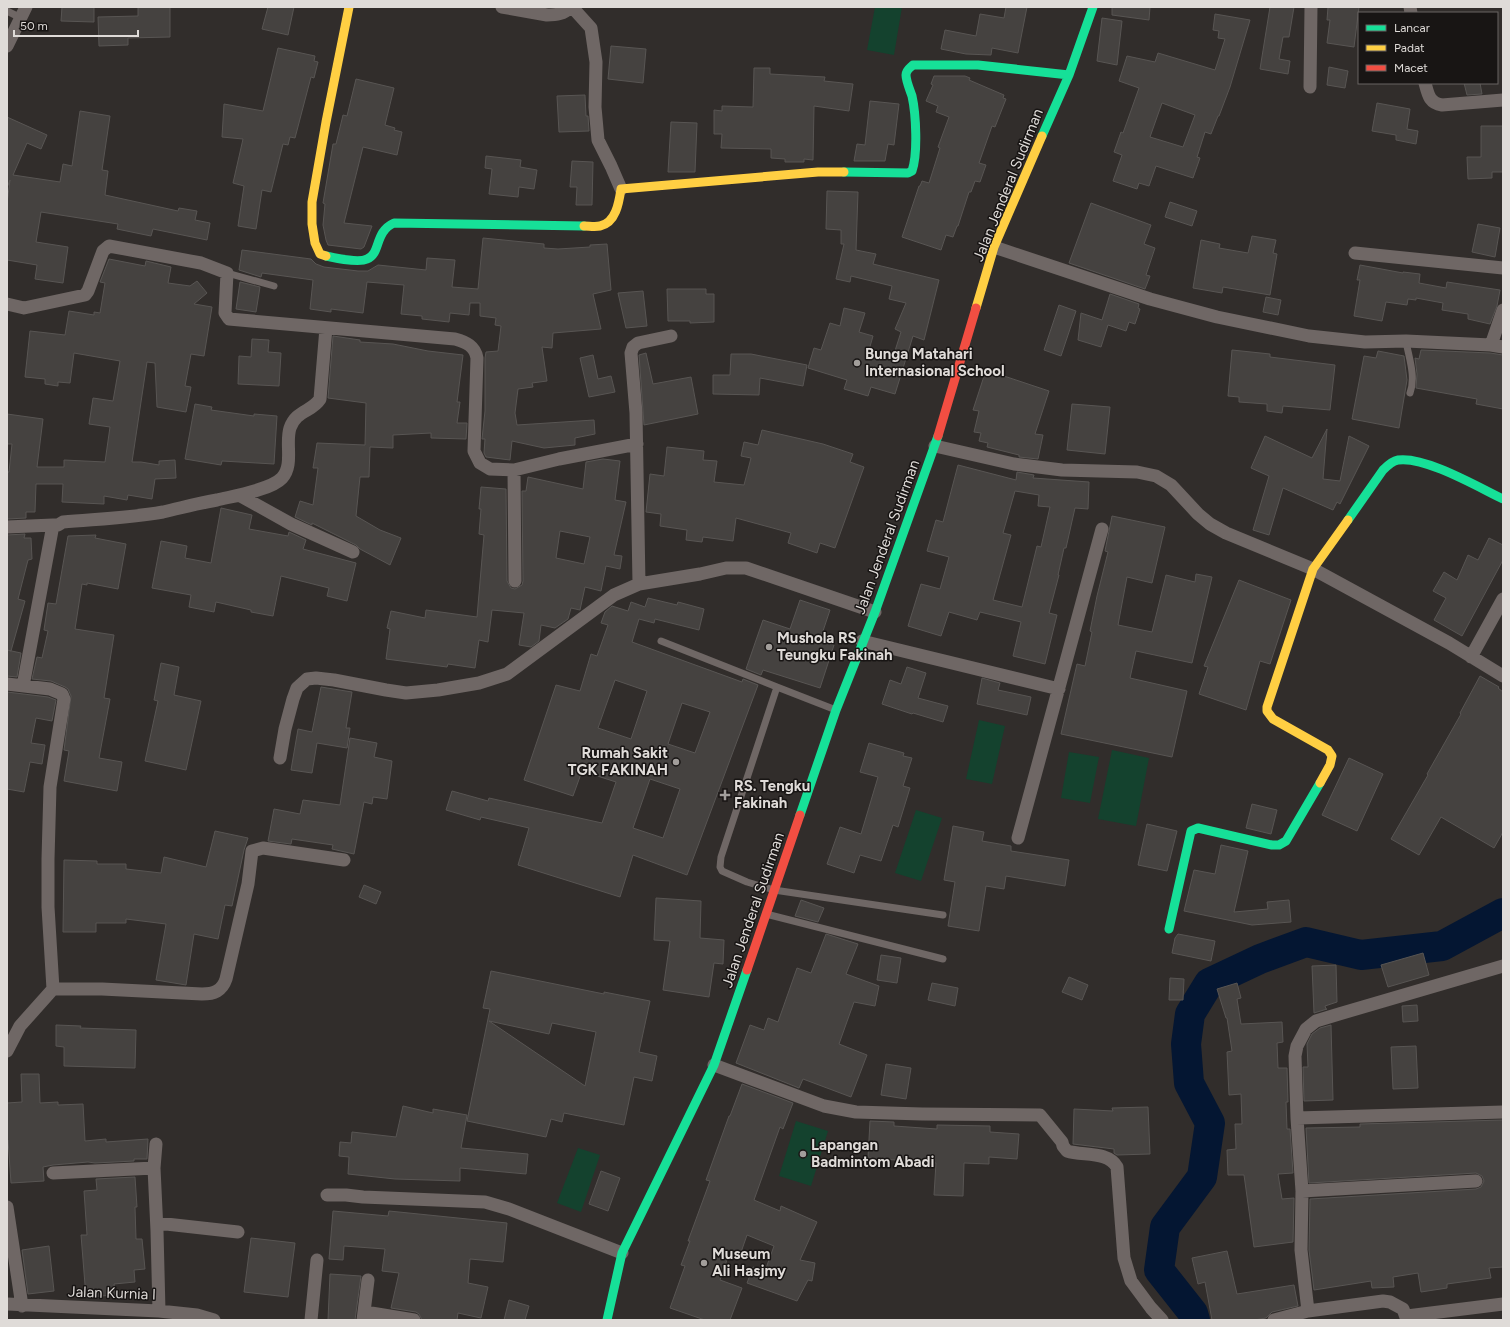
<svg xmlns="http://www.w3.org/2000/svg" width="1510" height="1327" font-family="Figtree,sans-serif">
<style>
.green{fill:#14422e}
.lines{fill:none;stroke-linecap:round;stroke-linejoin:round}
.river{stroke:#041632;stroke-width:30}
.building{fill:#454240;stroke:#585553;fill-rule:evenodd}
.lane{stroke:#6f6765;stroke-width:7}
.street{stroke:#6f6765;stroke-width:13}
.fast{stroke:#16e098;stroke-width:9}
.slow{stroke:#ffcf43;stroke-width:9}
.jam{stroke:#f24e42;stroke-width:9}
.poi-dot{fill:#a29e9b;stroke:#181514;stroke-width:1.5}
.labels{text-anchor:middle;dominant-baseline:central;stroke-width:3;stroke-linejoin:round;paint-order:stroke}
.street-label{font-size:15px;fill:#dfdbd8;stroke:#181514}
.poi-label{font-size:15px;font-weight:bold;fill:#dfdbd8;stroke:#181514;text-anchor:start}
</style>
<rect width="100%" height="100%" fill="#312d2b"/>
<!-- green -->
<path class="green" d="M875,7H902L894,55L867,50Z
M979,720L1005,726L992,784L966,779Z
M1112,750L1149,758L1136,826L1098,819Z
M1069,752L1099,757L1090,803L1061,798Z
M916,810L942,818L921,881L895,873Z
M796,1121L828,1131L811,1186L779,1176Z
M578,1148L600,1155L581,1212L557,1203Z"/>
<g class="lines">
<!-- river -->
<path class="river" d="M1195,1320L1193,1313L1159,1270L1165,1227L1202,1177L1210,1123L1189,1083L1186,1044L1190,1014L1209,983L1260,959L1306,942L1361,955L1442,946L1503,913"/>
</g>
<!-- building -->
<path class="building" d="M62,7H94V22L61,21Z
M138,7H170V37L128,38V45L99,46L98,17L138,16Z
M268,7H294L288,35L262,29Z
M1006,7H1027L1018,53L992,48L991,55L966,54L941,49L945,30L976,36L980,14L1004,18Z
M1112,7H1150L1149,20L1112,15Z
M1270,7H1294L1289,37H1283L1279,59L1290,61L1288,74L1260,69Z
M1328,7H1359L1354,47L1327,43L1330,20H1327Z
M1215,14L1250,20L1230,87L1219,116H1218L1211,134L1205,132L1197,157L1200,158L1193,178L1156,166L1149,186L1139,183L1137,189L1113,181L1122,155L1114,152L1121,132L1123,133L1139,88L1119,81L1127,56L1155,62L1158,53L1215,70L1225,39L1218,38L1219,31L1213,30ZM1162,103L1195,115L1183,147L1150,137Z
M1102,18L1122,21L1117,65L1097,61Z
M611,46L646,49L643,83L608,79Z
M278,48L315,56L314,61L318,62L314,78L311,77L295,138L290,137L288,145L283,144L271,192L262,190L256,229L238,226L244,186L233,183L243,139L222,137L224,104L263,111Z
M1329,67L1348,71L1345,88L1327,85Z
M754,68H770V74L825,77L824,81L853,84L849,111L814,106L813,160L804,159V162H785V159L771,158V149L721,148L722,134H714V110L722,111V106L753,107Z
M934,76H965L970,78L969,80L1004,95L1003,98L1006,99L995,127L992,126L979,163L986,165L980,182L975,181L971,192H969L958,226H957L953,237L946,235L941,250L902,237L919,186H920L922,181L929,183L940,148L938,147L949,117L936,112L938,106L926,101L933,85L931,84Z
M356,79L394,88L385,125L395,128L394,130L402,132L397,155L363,147L344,223L372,226L364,247L361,249L328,245L326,240L323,225L325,204L323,203L333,144H336L343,115L347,116Z
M1464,83H1480L1482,94L1467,95Z
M585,95L586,116H588L589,131L559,132L557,96Z
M870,101L899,104L894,145L888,144L885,161H854L857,144L865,145Z
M1377,103L1410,109L1407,129L1418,131L1416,144L1396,140V135L1372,131Z
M80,111L110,116L102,170L108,171L105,195L178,211L179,208L197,211L195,220L210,223L207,240L153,229L151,236L117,229L118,224L41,212L36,242L68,247L63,283L35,279L37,265L7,260V203L10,180L7,188V117L47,135L41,149L27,143L13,175L60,182L63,164L72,166Z
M671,122L697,123L695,172H668Z
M1481,126H1503V172H1492V178L1468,179L1467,157H1481Z
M486,156L521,160L520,167L537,170L534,189L519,187L518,197L489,194L492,169L485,168Z
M572,161L593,162L592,205H576L577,187H570Z
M827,191L858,192L856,250L876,254L873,264L939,280L924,340L913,336L895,394L871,387L868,396L844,389L847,380L808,368L814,348L821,350L830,323L840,326L844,308L865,313L859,332L873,336L869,350L893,357L901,332L895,329L906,303L889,299L892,286L851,276L850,282L836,279L844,244H841V230L826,229Z
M1170,202L1197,211L1192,226L1165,217Z
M1091,203L1151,225L1144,244L1155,248L1146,275L1150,276L1145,289L1069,263Z
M1478,224L1500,228L1495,257L1472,252Z
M1252,236L1276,240L1273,253L1277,254L1270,295L1223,287L1222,293L1193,288L1201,240L1220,244L1219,248L1248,253Z
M483,238L544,244V248L558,249L590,247V245L607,244L611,290L593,294L601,329L553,333L552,348L542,347L547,381L532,383L533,387L518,389L515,413L517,425L594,420L595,434L575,438V445L544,448L512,441L510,460L486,457L484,453L485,439H482L485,411V358L486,352L498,351L501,326L495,325L496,318L480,316V303H470L469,315L450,313L449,322L422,319V316L401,314L404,285L367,282L363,313L331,309V312L310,309L313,280L262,273L261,277L239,270L242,250L311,259L316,264L324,267L358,271H368L378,265L426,270L427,258L455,260L452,287L478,289Z
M109,259L145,266L146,261L171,267L168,283L190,286L197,281L207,293L194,304L212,307L204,356L191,354L185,386L191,387L186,412L157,407L155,363L147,362L132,462H141L159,465V461L175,460L176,478L155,479L152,499L128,495L127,500L104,496V504L62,502L63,484H36L35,512H26V518L7,519V472H9L12,444H7V414L43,419L37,467H64V460L105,462L110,427L89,424L93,398L113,401L120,361L74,353L70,383L58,382V386L45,384V379L25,377L30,331L65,335L69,311L94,315V312L100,313L105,283L100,282Z
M1360,265L1403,273V272L1420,274L1419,283L1446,288L1447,282L1500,290L1497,306L1490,324L1468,319V314L1442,310L1443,303L1416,298V300L1408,299L1407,305L1386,302L1382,321L1354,316L1360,280H1357Z
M240,282L260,287L256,312L236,309Z
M667,289H706V294H714V322L690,323V321H668Z
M643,291L647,326L626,328L618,293Z
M1110,294L1139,304L1138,308L1140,309L1135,324L1129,322L1126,331L1108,325L1101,347L1078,340L1081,313L1102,320Z
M1266,297L1281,300L1278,315L1263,312Z
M1059,305L1076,311L1061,356L1044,350Z
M333,336L360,340V342L393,344L428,351L463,355L457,402H460L457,423H467L466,439L431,438V433L393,435V448L370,447L369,477H360L356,516L380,530L401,538L390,565L360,549L356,545L312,523V525L295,517L300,501L313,505L318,468H313L317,443L365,445L366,403L328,398Z
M252,339L269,340L268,352L281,353L279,386L238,384L239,356L251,357Z
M1232,350L1270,354V357L1335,365L1330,410L1283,406L1282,413L1267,411V404L1239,402V397L1228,396Z
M1421,350L1490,353L1503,355V409L1476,404L1477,399L1416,388L1417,374L1415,358L1419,359Z
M1378,351L1404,356L1407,380L1399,428L1352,419L1364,356L1376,358Z
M646,353L653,384L691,377L698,414L644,425L639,355Z
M731,354H751L807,365L803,386L760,378L759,395L713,394V375H730Z
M593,355L598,379L611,376L615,392L589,397L580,358Z
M986,370L1049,391L1035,434L1043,435L1038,459L1019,457V455L987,447L988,443L979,441L981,433L974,432L979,411L973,410Z
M195,404L212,407L211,410L254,416V414L277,416L274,464L222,461L221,465L185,459Z
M1072,404L1110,407L1105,454L1067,450Z
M1327,429L1323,479L1340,481L1349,436L1369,446L1340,504L1337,502L1333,510L1283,488L1269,535L1253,530L1269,476L1251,468L1265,436L1312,458Z
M762,430L823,444L853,454L850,462L864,467L835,548L820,543L817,553L788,543L791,533L736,518L733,541L703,537L702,542L686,540L687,530L660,526L661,514L646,512L650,474L664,476L667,447L704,451L703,460L717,461L714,482L744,485L751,458L741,456L744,442L758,445Z
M603,459L620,461L615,500L626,502L614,555L622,556L620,569L606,566L601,591L585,587L580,610L571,608L568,619L555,628L541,625L539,641L531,647L519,645L524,613L492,610L488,642L479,640L475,668L448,664L447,667L386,659L390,629L387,628L391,611L425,618L426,610L477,617L484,535L479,534L481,509H479L481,487L506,489L507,581L511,588L515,589L522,585L523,581L522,491H526L528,477L583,489L586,462ZM560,531L590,537L584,564L556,558Z
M958,465L1016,480L1017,472L1034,475L1033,478L1089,482L1088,509L1075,508L1066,548H1064L1058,575H1059L1049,613L1057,615L1045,664L1013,656L1021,622L980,612L977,620L949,612L941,636L908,626L921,584L940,589L949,557L927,551L936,520L943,522ZM1015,491L1039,495L1038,506L1050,507L1041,547L1037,546L1022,607L993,600L1011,535L1003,533Z
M221,508L252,515L249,529L288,536L289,532L306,540L303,549L356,563L347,601L327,596L329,588L281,576L273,616L251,612V610L216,602L214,612L189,607L191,595L152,588L161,541L187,546L185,558L211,563Z
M1112,516L1165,527L1152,583L1127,577L1118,625L1152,632L1166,575L1195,582L1196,574L1212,577L1192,663L1136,651L1130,678L1187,691L1172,757L1061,734L1077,664L1085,666L1092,632L1090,631L1097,596L1108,552L1105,551Z
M25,534L24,538H31L32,559L28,560L18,599L25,601L11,651L7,650V535Z
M96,535L95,538L126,544L118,589L87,583V585L82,584L75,629L114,635L104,698L110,699L99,758L122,762L117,791L64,781L69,751L64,750L71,696L68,689L65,687L51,681L32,679L37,657L42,658L48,631L44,630L48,603L56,604L68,536Z
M1489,538L1503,545V560L1462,636L1434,620L1446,598L1433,591L1444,572L1457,580L1468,555L1478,560Z
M1239,580L1291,600L1270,664L1260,661L1246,710L1199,694L1208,667L1204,666Z
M648,598L677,605L678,602L704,609L699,630L655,619L654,623L639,619L632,642L742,682L743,679L758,685L687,875L633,855L620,897L518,865L529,828L481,817L480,820L446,810L452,791L488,801L489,798L602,823L616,782L582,771L573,796L524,780L556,685L580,691L591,654L597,656L608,625L601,623L605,612L612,606L628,611L631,602L645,607ZM615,680L647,691L631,739L598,728ZM682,703L710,712L695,753L668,744ZM650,779L680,789L663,838L633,828Z
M800,600L830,610L820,640L834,645L820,688L763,670L761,675L746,669L763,620L790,629Z
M7,650L21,653L17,677L7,676Z
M161,663L179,667L174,695L201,701L186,770L145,761L158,701L154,700Z
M907,667L926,673L918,698L948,706L943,722L913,713L912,714L882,704L890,680L901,684Z
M1480,676L1499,687L1498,688L1503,692V832L1494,848L1441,817L1419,855L1391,839L1428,775L1427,774L1461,714L1460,713Z
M982,678L1000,683L998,690L1031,697L1027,715L977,704Z
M321,687L352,692L346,728H350L347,748L317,743L312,773L291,770L298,729L312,732Z
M7,692L48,697L56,700L52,721L36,718L31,743L45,745L42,764L30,762L24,792L7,789Z
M350,738L377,743L374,757L392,761L387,799L373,797L372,804L364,802L354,854L332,849L333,845L292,839L291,844L268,841L274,809L300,814L303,800L340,805Z
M869,743L904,753L903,756L912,758L903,786L910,788L898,827L893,825L881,861L860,855L854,873L827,864L840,827L861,834L878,777L860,772Z
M1349,758L1383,774L1357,831L1322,815Z
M1252,804L1277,810L1271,834L1246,828Z
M1147,824L1177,831L1167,871L1138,865Z
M953,826L984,832L982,841L1011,846V851L1069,860L1065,886L1006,876L1004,889L986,886L979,931L948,926L955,882L944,880Z
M215,831L248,838L244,850L232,906L225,905L218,939L194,934L186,985L156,980L166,924L126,919V923H96V932H63L64,860L97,861V864H126V869L161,873L164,857L206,867Z
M1221,845L1248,851L1234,912L1268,909L1267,902L1289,900L1291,922L1252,925L1184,911L1194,870L1215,874Z
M364,885L381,892L376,904L359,897Z
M656,898L701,901L700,938L724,940L723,964L714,963L709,997L663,990L670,941L654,940Z
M801,900L824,908L818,922L795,916Z
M826,934L858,944L846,974L879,986L875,1006L854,1002L839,1044L867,1055L851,1097L803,1079L799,1088L736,1063L750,1025L764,1030L768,1018L778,1022L797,968L811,973Z
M1178,934L1215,941L1211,961L1172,953L1175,938Z
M1423,953L1429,975L1388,987L1381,965Z
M881,955L901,958L897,983L877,980Z
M1336,965L1337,1002L1325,1006L1326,1009H1327L1314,1013L1312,966Z
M491,971L604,994V992L650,1001L639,1052L657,1056L652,1081L634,1077L624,1125L564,1113L562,1122L551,1119L546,1137L467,1121L490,1009L483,1008ZM489,1021L549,1034L552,1023L596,1032L585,1086Z
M1069,977L1088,985L1082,1000L1062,992Z
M1170,978L1184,979L1183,1000H1169Z
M932,983L958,988L955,1006L928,1000Z
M1237,983L1241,998L1237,999L1241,1024L1282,1022L1283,1042L1277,1043L1278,1068H1287L1288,1102H1286L1287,1129H1290L1293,1173L1278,1174L1282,1199L1294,1198L1293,1242L1254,1247L1244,1175H1228L1227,1150L1236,1149L1235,1124H1242L1241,1094L1229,1095L1227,1052L1232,1051L1227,1018H1226L1217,989Z
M1417,1005L1418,1021L1403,1022L1402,1006Z
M56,1025L81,1026L80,1028L136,1030L135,1068L64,1066V1047L56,1046Z
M1331,1025L1333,1100L1304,1101L1303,1067H1308L1307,1044L1312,1034L1320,1028Z
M1416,1046L1418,1088L1393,1089L1391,1047Z
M886,1064L911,1068L906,1099L881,1095Z
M21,1074H39L40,1103L58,1102V1105L83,1104L85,1141L106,1139V1142L148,1139L147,1159H134V1161L95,1163L88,1162L53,1165L43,1167L44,1181L11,1183L8,1140L7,1141V1103L22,1102Z
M742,1084L793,1103L783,1129L780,1127L754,1200L780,1211L781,1206L817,1222L800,1260L815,1263L812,1281L808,1280L797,1301L747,1283L753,1267L765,1271L774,1246L747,1235L739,1258L729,1254L720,1280L742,1288L730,1320H705L670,1308L685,1266L681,1265L690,1241H688L710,1181L706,1180L729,1116H730Z
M403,1106L433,1113V1109L467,1115L461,1148L528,1154L526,1174L460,1168V1181L395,1179L348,1174L349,1157L339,1156L340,1142L351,1143L352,1132L396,1137Z
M1148,1107L1150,1154L1117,1155L1114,1153V1149L1073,1144L1074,1109L1113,1111L1112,1108Z
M1503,1120V1267L1489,1268L1491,1278L1447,1284V1288L1421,1292L1418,1273L1393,1277L1394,1287L1372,1288L1371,1281L1314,1290L1309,1250L1310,1199L1476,1189L1481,1187L1484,1181L1482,1176L1476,1173L1309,1183L1306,1128L1360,1127V1124Z
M870,1121L894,1122V1126L937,1129V1125L990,1126V1132L1019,1134L1017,1159L989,1157V1164L964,1163L963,1196L934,1195L936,1163L868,1158Z
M601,1171L620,1178L608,1211L589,1204Z
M135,1177L137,1207H135L136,1239H142L145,1269L134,1270L135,1282L114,1284L115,1295L86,1297L81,1235H87L84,1191L97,1190L96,1179Z
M333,1211L388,1216L389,1211L507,1223L503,1262L470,1259L468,1283L488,1287L481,1318L458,1313L457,1320H422L419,1314L416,1312L391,1308L399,1273L382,1271L385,1249L344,1246L343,1260L329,1259Z
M251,1238L295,1243L288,1297L244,1292Z
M49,1246L54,1291L28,1294L22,1250Z
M1227,1251L1237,1294L1294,1285L1298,1306L1272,1312L1266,1318L1254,1320H1212L1205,1282L1198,1284L1192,1258Z
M330,1274L361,1276L355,1320H328Z
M509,1300L529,1306L525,1320H504Z"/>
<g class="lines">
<!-- lane -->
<path class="lane" d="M7,11L21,18
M227,273L274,286
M1406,341C1409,359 1416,376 1410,393
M661,641L777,687
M836,710L777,687L721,857L720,867L722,871L747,882L774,890L943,915
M766,914L943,959"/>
<!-- street -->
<path class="street" d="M502,7L547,15C557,15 563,14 571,7
M572,7L591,28L596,62L595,107L598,140L611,166L621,189
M1410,7L1411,13
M7,46L26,7
M1425,83C1428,94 1429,103 1442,105L1503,100
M1310,87L1311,7
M994,247L1150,299L1217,317L1309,336L1365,342L1406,341L1491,345L1503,347
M1355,253L1503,268
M7,304L24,308L85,295L88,291L103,251L109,246L201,263L227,273L225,313L229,319L455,339C466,342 475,346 477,358L474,451L480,463L490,469L514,470L559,459L637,444
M1491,345L1503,310
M935,446L1014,464L1062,470L1137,472L1156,476L1171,485L1198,514L1210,524L1226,533L1313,569L1449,643L1503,676
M514,470L515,581
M239,495L291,524L353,552
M7,527L53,525
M639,584L636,413L631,353L633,347L638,343L671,336
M862,641L1059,689
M1471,657L1503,599
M7,684L50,689L62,694L64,699L50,787L48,859V907L53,989H102L202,994C214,994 222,991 226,979L248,884L252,851L263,848L344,860
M23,686L53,525H58L63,522C96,519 130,518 163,512C181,508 199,503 217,500C233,496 271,490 282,478C294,465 285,443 290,428C296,410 312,412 320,399L326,328
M280,758L285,729L293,699L297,688L307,679L316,678L334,680L386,690L406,693L438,690L479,683L507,674L614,595L639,584L700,574L726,568H746L875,612
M1018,838L1102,529
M7,1051L20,1026L53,989
M714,1065L824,1106L856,1112L922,1114L1040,1115L1062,1142L1063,1146L1067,1151C1083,1156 1108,1151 1117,1167L1124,1258L1131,1281L1151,1308L1162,1320
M1297,1118L1503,1112
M156,1144L154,1168L157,1231L159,1311
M53,1173L154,1168
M1302,1191L1476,1181
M327,1195H346L363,1197L485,1202L509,1209L622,1253
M7,1207L22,1306
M157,1223L238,1232
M7,1304L159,1311L197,1315L214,1320
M1308,1311L1301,1250L1302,1191L1297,1118L1295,1056L1297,1046L1306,1029L1316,1021L1339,1014L1503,966
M365,1312L414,1320
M1407,1316L1503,1304
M311,1320L317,1260
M363,1320L368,1280
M1274,1320L1308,1311L1383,1301L1390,1302L1403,1309L1407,1320"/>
<!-- fast -->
<path class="fast" d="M1042,136L1069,75L1093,7
M844,172L908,173L912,171C918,154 916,114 912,96C910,90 906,81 906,75C906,70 910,68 913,65H978L1069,75
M326,256C335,258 359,263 367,259C381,254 374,232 394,223L584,226
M1348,520L1383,470C1387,466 1392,461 1398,460C1425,456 1478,487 1503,499
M800,815L836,710L875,612L938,436
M1169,929L1191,831L1198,828L1272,845H1279L1286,841L1320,783
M607,1320L622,1253L714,1065L747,970"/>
<!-- slow -->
<path class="slow" d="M584,226C589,226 595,227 600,226C616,223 619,202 621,189L818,172H844
M326,256L320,254L315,243L312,224V202L326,122L349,7
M976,308L994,247L1042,136
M1320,783L1330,765L1332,756L1328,750L1273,719L1267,711V707L1313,569L1348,520"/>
<!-- jam -->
<path class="jam" d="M938,436L976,308
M747,970L800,815"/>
</g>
<!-- markers -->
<g class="poi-dot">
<circle cx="857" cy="363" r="4"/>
<circle cx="769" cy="647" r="4"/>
<circle cx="676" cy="762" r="4"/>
<path d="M723 789h4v4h4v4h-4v4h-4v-4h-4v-4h4z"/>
<circle cx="803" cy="1154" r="4"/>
<circle cx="704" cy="1263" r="4"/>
</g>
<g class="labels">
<!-- street labels -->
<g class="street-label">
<text transform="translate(1008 185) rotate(-68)">Jalan Jenderal Sudirman</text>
<text transform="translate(887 537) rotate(-70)">Jalan Jenderal Sudirman</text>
<text transform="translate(753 910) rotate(-71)">Jalan Jenderal Sudirman</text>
<text transform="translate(112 1293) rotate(2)">Jalan Kurnia I</text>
</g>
<!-- poi labels -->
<g class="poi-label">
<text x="865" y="354">Bunga Matahari<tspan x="865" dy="17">Internasional School</tspan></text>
<text x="777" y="638">Mushola RS<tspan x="777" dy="17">Teungku Fakinah</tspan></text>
<text x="668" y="753" text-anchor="end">Rumah Sakit<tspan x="668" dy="17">TGK FAKINAH</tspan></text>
<text x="734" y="786">RS. Tengku<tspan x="734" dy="17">Fakinah</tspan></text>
<text x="811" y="1145">Lapangan<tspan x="811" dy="17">Badmintom Abadi</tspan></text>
<text x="712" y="1254">Museum<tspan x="712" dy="17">Ali Hasjmy</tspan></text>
</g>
</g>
<!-- border -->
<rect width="1510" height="1327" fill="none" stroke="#dfdbd8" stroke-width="16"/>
<!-- legend -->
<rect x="1358" y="12" width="140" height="72" fill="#181514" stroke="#686462"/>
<rect x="1366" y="25" width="20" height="6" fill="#16e098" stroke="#686462"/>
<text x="1394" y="32" font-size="12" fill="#dfdbd8">Lancar</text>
<rect x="1366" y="45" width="20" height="6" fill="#ffcf43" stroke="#686462"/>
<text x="1394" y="52" font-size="12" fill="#dfdbd8">Padat</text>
<rect x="1366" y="65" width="20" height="6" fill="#f24e42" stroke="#686462"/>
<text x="1394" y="72" font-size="12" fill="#dfdbd8">Macet</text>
<!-- scale -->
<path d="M14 30v6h124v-6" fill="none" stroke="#dfdbd8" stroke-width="2"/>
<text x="20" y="30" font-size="12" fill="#dfdbd8" stroke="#181514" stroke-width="3" paint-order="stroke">50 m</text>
</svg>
